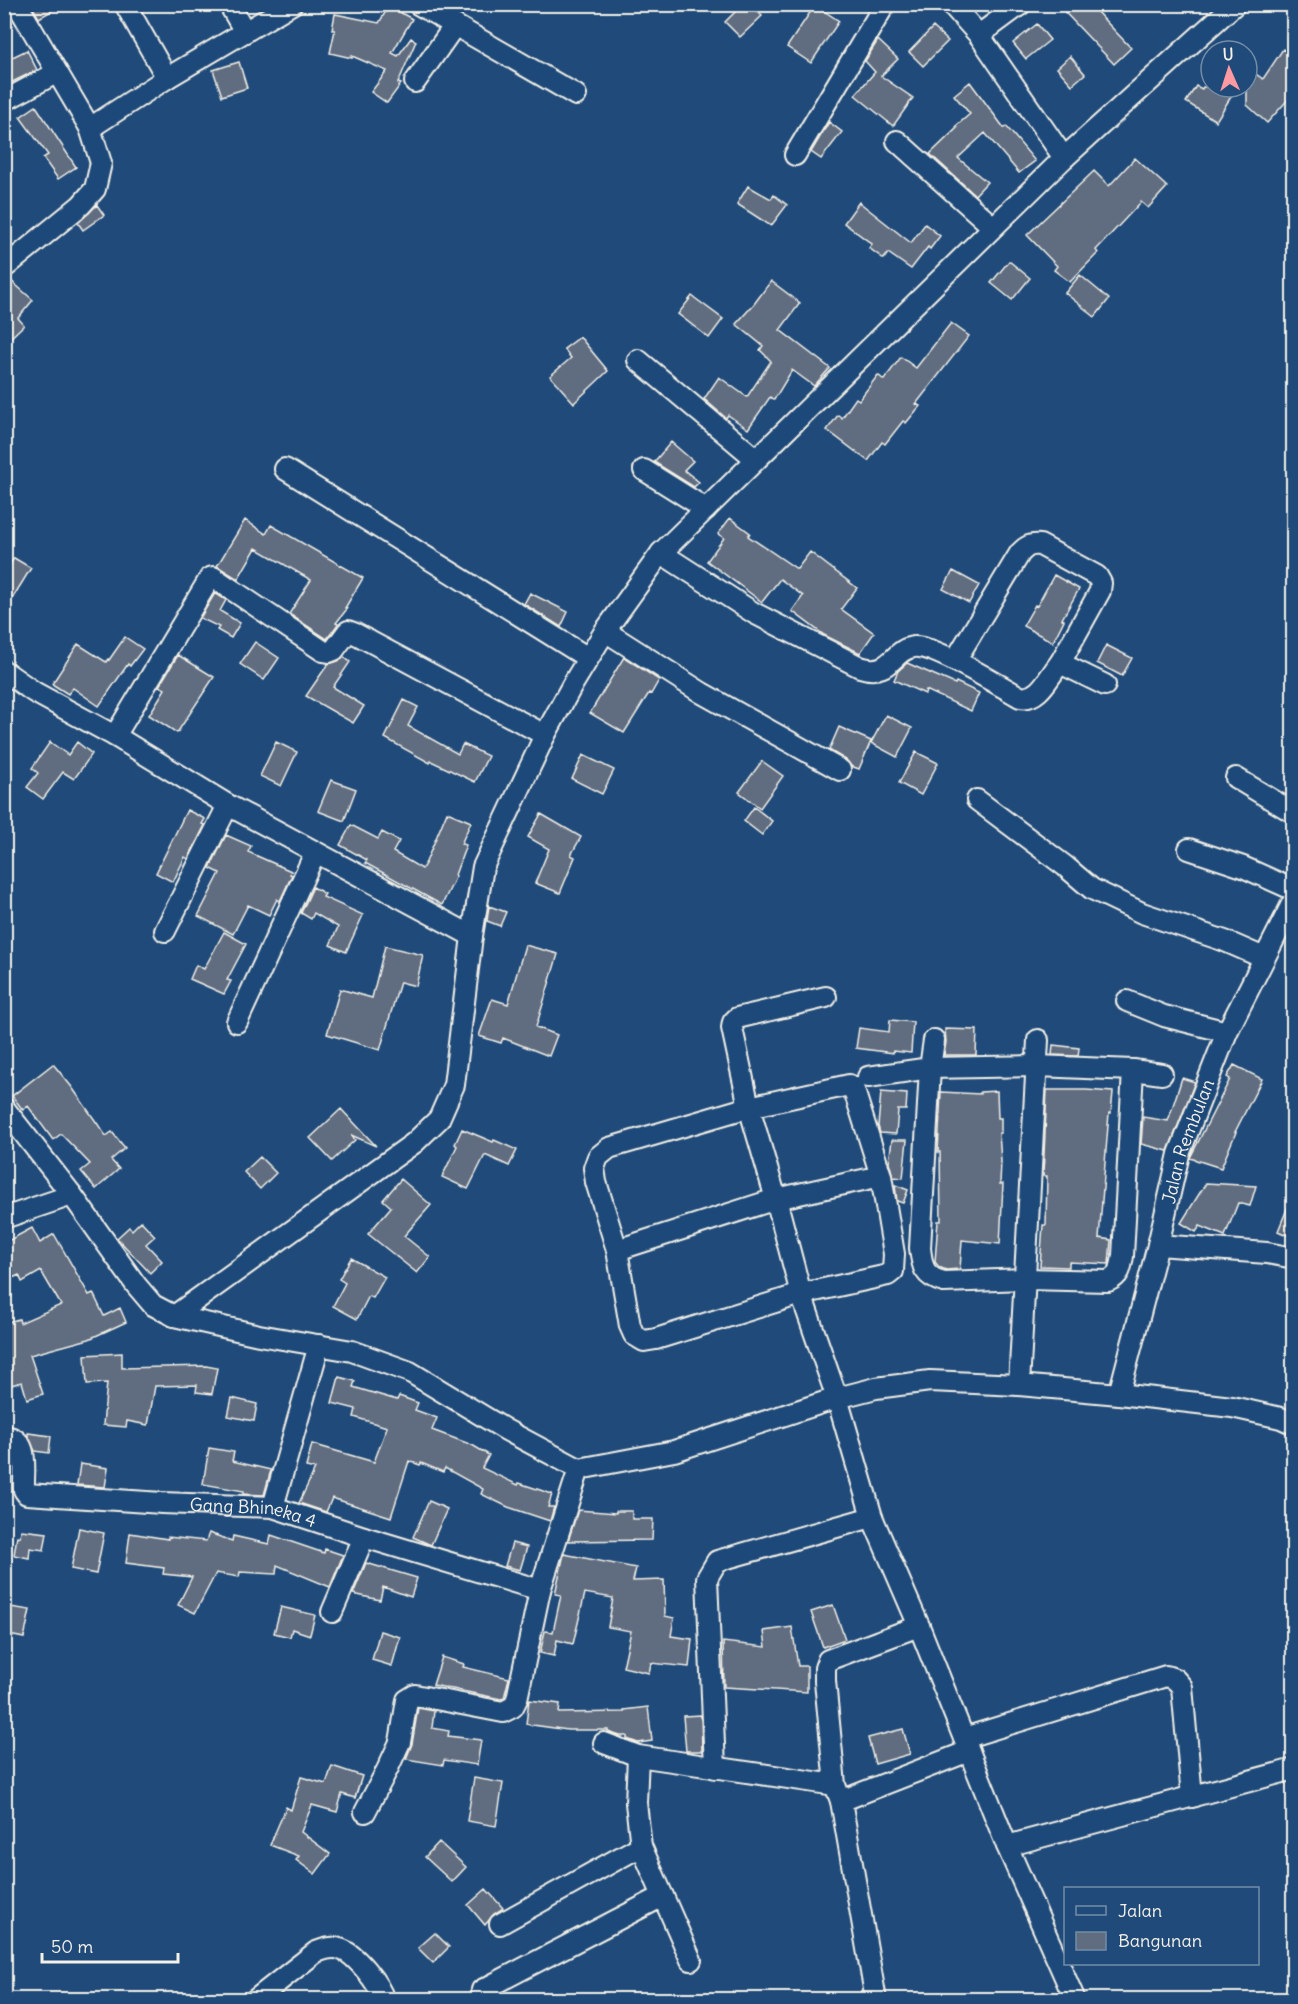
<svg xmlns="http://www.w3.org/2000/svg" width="1298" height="2004" font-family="Delius,sans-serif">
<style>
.building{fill:#606c7f;stroke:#f4f1e8;stroke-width:1.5}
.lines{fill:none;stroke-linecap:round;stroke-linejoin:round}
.minor-casing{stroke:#f4f1e8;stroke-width:24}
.path{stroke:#f4f1e8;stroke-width:3;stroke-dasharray:4.5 4.5;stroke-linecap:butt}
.minor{stroke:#1f4a7a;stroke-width:20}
.labels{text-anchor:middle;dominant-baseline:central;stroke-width:6;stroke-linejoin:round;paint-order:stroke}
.street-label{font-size:18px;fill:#f4f1e8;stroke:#1f4a7a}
</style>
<rect width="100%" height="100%" fill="#1f4a7a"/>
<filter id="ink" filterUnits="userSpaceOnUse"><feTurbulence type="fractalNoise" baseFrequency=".0167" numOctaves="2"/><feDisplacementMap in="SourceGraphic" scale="12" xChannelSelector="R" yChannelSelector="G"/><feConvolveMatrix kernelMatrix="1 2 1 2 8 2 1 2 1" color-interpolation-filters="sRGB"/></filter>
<g filter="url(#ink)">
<!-- building -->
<path class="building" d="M31,4H64L39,18Z
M743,4H751L762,16L740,37L725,22Z
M1057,4H1105L1097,12L1131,48L1114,64Z
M815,5L839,21L811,63L787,47Z
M389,6L412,19L392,53L398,56L411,38L416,41L398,83L401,84L387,103L371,92L387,71L352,56V58L330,53L335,30H332L335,14L379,23Z
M1037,24L1050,40L1026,59L1013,43Z
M933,27L948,41L923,66L909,52Z
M878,40L898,59L881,76L913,98L893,126L855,95L875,72L865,61Z
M1283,49L1293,56V94L1267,123L1247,105V68L1263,79Z
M27,50L37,70L4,86V61Z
M1070,56L1085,74L1072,85L1057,68Z
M239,62L247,88L222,96L213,70Z
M970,82L1004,128L1006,126L1035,161L1019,173L985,133L958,158L987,182L975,195L930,154L957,128L956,126L970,114L954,95Z
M1196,86L1202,89L1203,87H1237L1216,121L1186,102Z
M36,106L76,167L58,179L43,158L48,155L20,117Z
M829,122L842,132L821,159L811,152Z
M1135,158L1167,187L1148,208L1141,202L1096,250L1098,253L1070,282L1054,270L1057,266L1027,235L1094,171L1109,186Z
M748,186L771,199L774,195L787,205L771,226L737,204Z
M859,202L911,243L925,224L940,236L930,249L928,247L911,269L888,253L884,259L869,248L872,244L844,223Z
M97,205L104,215L83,230L78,223Z
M1009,261L1030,278L1012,300L991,283Z
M1080,275L1109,299L1095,317L1065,293Z
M9,279L33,300L18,318L24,325L4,344V280Z
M771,281L800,303L780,330L830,368L814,386L792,370L774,400L770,397L748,429L728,415L726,418L704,399L719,377L747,397L771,361L760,350L763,346L736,324L754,304Z
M692,296L723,319L709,338L678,314Z
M951,323L969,336L916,404L920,406L906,423L903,421L885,444L882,442L868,461L827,430L838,415L842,418L856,398L859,400L878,375L884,380L901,357L916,368Z
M580,337L608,371L574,403L550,376L571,358L564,349Z
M671,442L693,461L684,470L699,482L694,487L654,462Z
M730,518L750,533L748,536L797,569L810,552L857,588L841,609L874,633L860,653L824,635L792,611L803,596L780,579L762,602L707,561L724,538L718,534Z
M245,520L266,534L271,525L363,578L345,608L347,609L336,623L338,624L327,639L289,614L311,580L256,548L238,579L217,566Z
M14,558L31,568L4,612V573Z
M953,571L979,585L969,603L943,589Z
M1054,575L1079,589L1062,619L1064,620L1053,642L1023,626L1035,605L1037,606Z
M215,593L226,600L220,611L240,623L231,638L217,630L219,627L200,618Z
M530,593L568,612L561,627L524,604Z
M125,637L143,649L130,666L128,664L99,706L73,688L68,694L52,684L78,644L106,662L108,659L109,660Z
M255,642L279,658L264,680L240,664Z
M1106,645L1132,658L1122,676L1097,663Z
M178,655L214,677L177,733L149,715L165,689L159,686Z
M344,657L350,662L333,687L364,706L353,723L306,696L328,664L338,661Z
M624,657L659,680L651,694L649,693L624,733L590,713Z
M907,663L955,684L956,682L979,693L971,711L926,690L925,694L894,680L898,671Z
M404,700L418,707L408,726L458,754L463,744L488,756L475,782L431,761L430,763L385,738Z
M886,715L912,728L897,757L871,743Z
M839,727L871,741L859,769L851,766L846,760L829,750Z
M50,742L68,755L77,742L92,754L74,779L63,772L43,799L27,787L38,773L32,768Z
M276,742L297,752L281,786L260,776Z
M916,752L938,763L921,795L899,783Z
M583,755L614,770L602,794L572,779Z
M762,761L783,776L760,808L739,792Z
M331,780L356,789L344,821L318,811Z
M754,807L772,821L762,835L744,821Z
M187,810L205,819L202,824L205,825L188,859L185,857L173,882L156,873Z
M447,812L471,822L461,844L466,845L455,875L456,876L442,905L365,863L367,860L340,845L351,825L378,839L382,832L399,841L393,852L422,869L426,862Z
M541,814L581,837L571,855L575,857L560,893L535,883L549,849L528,837Z
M226,835L251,846L248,852L291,871L290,874L292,875L280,901L277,899L269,915L248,905L233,934L198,916L220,873L210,868Z
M313,887L325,894L323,897L363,915L346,952L330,945L338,927L314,913L311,919L301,913Z
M489,906L506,912L500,926L487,921Z
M224,932L246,944L227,980L231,981L224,994L190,979L196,965L204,969Z
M525,945L558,954L536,1027L557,1035L549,1056L503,1038L501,1043L479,1036L492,999L508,1004Z
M385,946L423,955L416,986L400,982L380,1050L327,1034L340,989L372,998Z
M890,1020L913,1022L911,1053L893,1051V1053L856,1048L859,1028L889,1032Z
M945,1029L977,1030L976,1055H944L946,1042Z
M1053,1045L1079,1048L1078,1056L1052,1055Z
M53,1064L71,1086L106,1136L112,1132L125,1148L111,1160L119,1169L96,1189L81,1171L90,1164L61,1134L53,1140L28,1106L23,1110L12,1096Z
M1234,1065L1262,1079L1235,1132H1236L1221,1168L1190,1158L1230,1079L1227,1077Z
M1182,1078L1195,1082L1168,1151L1141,1144L1143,1117L1168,1121Z
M1047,1090H1086L1113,1092L1111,1113H1109L1099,1238L1111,1240L1109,1264L1069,1262V1267L1040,1266L1043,1225H1046L1047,1176H1043Z
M997,1091L998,1118H1001V1133H999L1001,1161L1000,1184H1003L1000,1244L962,1240L960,1269L946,1270L939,1267L935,1262L938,1221H941L940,1152H938L941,1092L980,1094V1092Z
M881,1092L907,1094L906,1110H898L896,1134L880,1133L878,1126Z
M341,1109L376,1146L351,1135L355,1140L332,1161L310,1138Z
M462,1129L493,1142L494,1140L517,1150L509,1166L485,1155L468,1189L442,1177L457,1146L455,1144Z
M892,1140H907L903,1178L893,1177L889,1162Z
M260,1157L276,1173L260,1189L244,1172Z
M401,1179L431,1205L404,1236L430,1257L417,1273L368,1234L391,1207L383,1200Z
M1206,1183L1256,1186L1250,1206L1238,1203L1225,1236L1200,1226L1196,1232L1181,1223Z
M895,1185L908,1190L903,1203L897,1201Z
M1293,1194V1238L1278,1231Z
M141,1221L155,1236L146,1244L162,1261L150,1273L117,1238L129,1227L132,1230Z
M32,1228L40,1243L54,1234L89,1295L93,1293L104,1316L120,1308L126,1322L89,1339L30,1355L43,1394L27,1399L22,1382L4,1387V1323L19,1319L20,1323L61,1305L41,1271L22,1282L19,1275L4,1282V1243Z
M351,1258L385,1277L373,1298L369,1296L357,1319L333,1306L345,1283L339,1279Z
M122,1353V1368L206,1366L217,1368L212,1394L196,1392L197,1385L155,1386L148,1425L127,1421L126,1427L103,1425L107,1383L87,1384L85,1355Z
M339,1377L355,1381L353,1387L397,1400L399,1396L418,1403L415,1410L437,1418L432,1430L472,1445L489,1455L482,1468L518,1485L519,1483L552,1494L548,1507H554L550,1521L508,1507L481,1494L483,1489L445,1468L443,1472L421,1463L420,1465L409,1461L391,1517L332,1498L326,1512L299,1503L315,1469L306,1467L312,1444L374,1462L387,1427L354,1417L356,1409L332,1403Z
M232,1398L257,1404L254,1421L228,1416Z
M28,1433L51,1436L49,1453L35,1451L28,1436Z
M209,1448L234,1452L232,1461L271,1470L264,1495L243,1494L244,1491L203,1484Z
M80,1464L108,1468L105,1487L77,1485Z
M429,1501L447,1509L431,1545L413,1537Z
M578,1510L616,1513V1511H632V1519H653L652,1540L568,1541Z
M79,1528L104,1533L96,1574L71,1569Z
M21,1530L47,1533L44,1550L30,1548L29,1558L14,1555L17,1536L20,1537Z
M130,1533L168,1539V1537L206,1541L209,1533L232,1541L233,1536L269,1544L271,1535L324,1553L325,1549L343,1555L330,1587L277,1565L276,1574L240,1572L239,1577L216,1573L195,1613L178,1605L192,1577L163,1574L164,1568L126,1563Z
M512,1543L527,1547L520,1570L505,1566Z
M564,1554L636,1568L633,1581L664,1580L665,1616L674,1618L671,1636L692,1639L689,1667L651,1663L649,1673L623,1667L631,1631L608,1627L613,1598L585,1593L573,1644L557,1640L554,1656L540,1653L545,1631L553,1632L561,1595L555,1594Z
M366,1563L417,1578L411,1597L383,1587L380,1600L353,1594Z
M833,1605L845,1639L823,1647L811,1612Z
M4,1606L30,1610L24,1638L4,1634Z
M281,1607L315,1615L310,1635L292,1629L290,1637L274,1633Z
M792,1627L798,1666H807V1692L724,1687L723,1642L766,1647L764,1631Z
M380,1631L400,1637L392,1666L372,1660Z
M442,1657L464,1664L463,1667L509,1678L504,1698L501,1699L433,1685Z
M529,1700L560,1704L559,1713L624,1712V1710L648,1707L652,1741L638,1743L627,1739V1736H620L608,1732V1730H568L526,1724Z
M418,1708L434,1711L432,1728L449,1731L448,1736L481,1740L477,1765L444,1760L443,1765L406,1759L412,1744Z
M701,1715L702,1751H686L683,1716Z
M903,1729L910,1754L875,1764L868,1738Z
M332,1766L362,1776L355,1798L342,1794L337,1812L312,1805L301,1832L330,1854L315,1874L296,1860L299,1856L270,1845L286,1807L291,1810L301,1777L326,1784Z
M474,1778L503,1783L496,1826L467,1821Z
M439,1842L466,1867L452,1882L425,1857Z
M486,1889L503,1908L494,1914L485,1925L468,1905Z
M435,1933L449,1947L433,1963L418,1948Z"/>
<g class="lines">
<!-- minor casing -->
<g class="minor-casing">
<g id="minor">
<path d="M125,4L167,78"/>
<path d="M229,4L245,32"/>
<path d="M418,4L576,95"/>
<path d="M951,4L979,35L1064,158"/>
<path d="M979,35L1021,4"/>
<path d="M415,82L455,25"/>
<path d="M4,101L56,73"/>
<path d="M90,128L167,78L292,4"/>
<path d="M897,141L993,227"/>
<path d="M795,155L885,4"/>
<path d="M4,268L81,205L95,189L101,163L90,128L17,4"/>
<path d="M638,360L756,459"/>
<path d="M285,469L588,658"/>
<path d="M644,470L706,509"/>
<path d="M661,553L754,613L860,667C892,677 892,649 914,647C933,644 1000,686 1020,697C1039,701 1049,676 1060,663L1105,685"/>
<path d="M605,631L702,693L840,770"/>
<path d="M955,661L1020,553C1027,546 1030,544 1040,545L1097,576L1101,583L1100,591L1060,663"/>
<path d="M4,671L34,692L115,736L228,805L472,936"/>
<path d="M115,736L210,578L213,577L323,651L329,652L334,650L348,631L356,634L545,735"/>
<path d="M1236,778L1294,813"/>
<path d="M977,800L1065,866L1092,889L1142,913L1225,941L1264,958"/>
<path d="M1189,849L1243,867L1294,890"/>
<path d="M165,931L228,805"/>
<path d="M826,997L737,1018L733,1022L732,1028L749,1107L776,1199L801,1294L837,1398L872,1517L919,1626L1007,1846L1075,2000"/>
<path d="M1127,1001L1164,1016L1227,1032"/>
<path d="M237,1022L315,853"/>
<path d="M934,1040L930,1068L920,1248C922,1267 924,1277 944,1282L1026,1279L1108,1281C1120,1276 1121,1268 1123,1256L1133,1070"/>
<path d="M868,1077L930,1068L1037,1066L1133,1070L1162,1074"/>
<path d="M849,1085L853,1087L881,1176L894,1254L893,1271L888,1275L801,1294L656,1339L644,1341L634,1335L630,1326L617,1250L596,1182L594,1168L598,1157L609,1148L749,1107Z"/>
<path d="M4,1108L72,1195L136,1285L153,1305L174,1316L259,1335L352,1351L410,1372L506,1430L579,1469L674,1451L837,1398L876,1388L930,1381L1019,1385L1119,1394L1232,1407L1281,1418L1294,1424"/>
<path d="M4,1218L72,1195"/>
<path d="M1158,1245L1267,1253L1294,1258"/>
<path d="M617,1250L776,1199L881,1176"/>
<path d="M174,1316L414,1143L439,1119L454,1085L472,936L483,867L545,735L574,682L605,631L661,553L1064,158L1235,4"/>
<path d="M1019,1385L1038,1040"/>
<path id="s1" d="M1119,1394L1158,1245L1179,1154L1227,1032L1294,900"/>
<path id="s2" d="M4,1436C31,1439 23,1469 24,1490L27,1494L162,1503L273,1507L364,1537L540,1590"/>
<path d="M273,1507L319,1345"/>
<path d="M332,1612L364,1537"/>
<path d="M964,1738L1166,1676L1175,1679L1182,1687L1192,1797"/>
<path d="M604,1743L638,1756L835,1785L841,1801L876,2000"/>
<path d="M638,1756L636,1803L641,1846L691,1960"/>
<path d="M715,1768L707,1578L717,1561L872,1517"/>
<path d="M835,1785L825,1681V1668L828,1660L919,1626"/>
<path d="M841,1801L969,1751"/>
<path d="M365,1812L387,1770L400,1742L407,1700L415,1695L503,1712L513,1707L517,1699L540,1590L579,1469"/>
<path d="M1007,1846L1294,1769"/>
<path d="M500,1924L641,1846"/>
<path d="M482,1990L663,1896"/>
<path d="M255,2000L316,1952C324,1949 332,1946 340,1949C356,1954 379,1984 384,2000"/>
</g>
</g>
<!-- path -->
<path class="path" d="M1278,4L1294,15"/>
<!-- minor -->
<use href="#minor" class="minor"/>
</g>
</g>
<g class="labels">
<!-- street labels -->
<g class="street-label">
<text stroke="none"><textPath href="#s1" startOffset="262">Jalan Rembulan</textPath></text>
<text stroke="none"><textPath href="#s2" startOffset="297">Gang Bhineka 4</textPath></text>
</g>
</g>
<!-- margin -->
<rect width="1298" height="2004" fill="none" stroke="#1f4a7a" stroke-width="24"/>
<rect x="12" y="12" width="1274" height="1980" fill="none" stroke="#f4f1e8" stroke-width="2" filter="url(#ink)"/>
<!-- legend -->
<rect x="1064" y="1887" width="195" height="78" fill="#1f4a7a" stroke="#748da6" stroke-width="1.5"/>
<rect x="1076" y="1906" width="30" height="9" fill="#1f4a7a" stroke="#748da6" stroke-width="1.5"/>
<text x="1118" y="1917" font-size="18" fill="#f4f1e8">Jalan</text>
<rect x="1076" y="1932" width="30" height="18" fill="#606c7f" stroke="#748da6" stroke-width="1.5"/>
<text x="1118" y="1947" font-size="18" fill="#f4f1e8">Bangunan</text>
<!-- north arrow -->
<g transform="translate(1229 69) rotate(357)"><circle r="28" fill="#1f4a7a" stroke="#748da6" stroke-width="1.5"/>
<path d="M0-4.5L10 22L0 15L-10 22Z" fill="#ff9aa2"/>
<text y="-9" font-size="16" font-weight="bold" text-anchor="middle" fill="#f4f1e8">U</text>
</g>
<!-- scale -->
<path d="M42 1953v9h136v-9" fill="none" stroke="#f4f1e8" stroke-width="3"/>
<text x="51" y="1953" font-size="18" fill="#f4f1e8" stroke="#1f4a7a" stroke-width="4.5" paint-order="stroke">50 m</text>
</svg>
